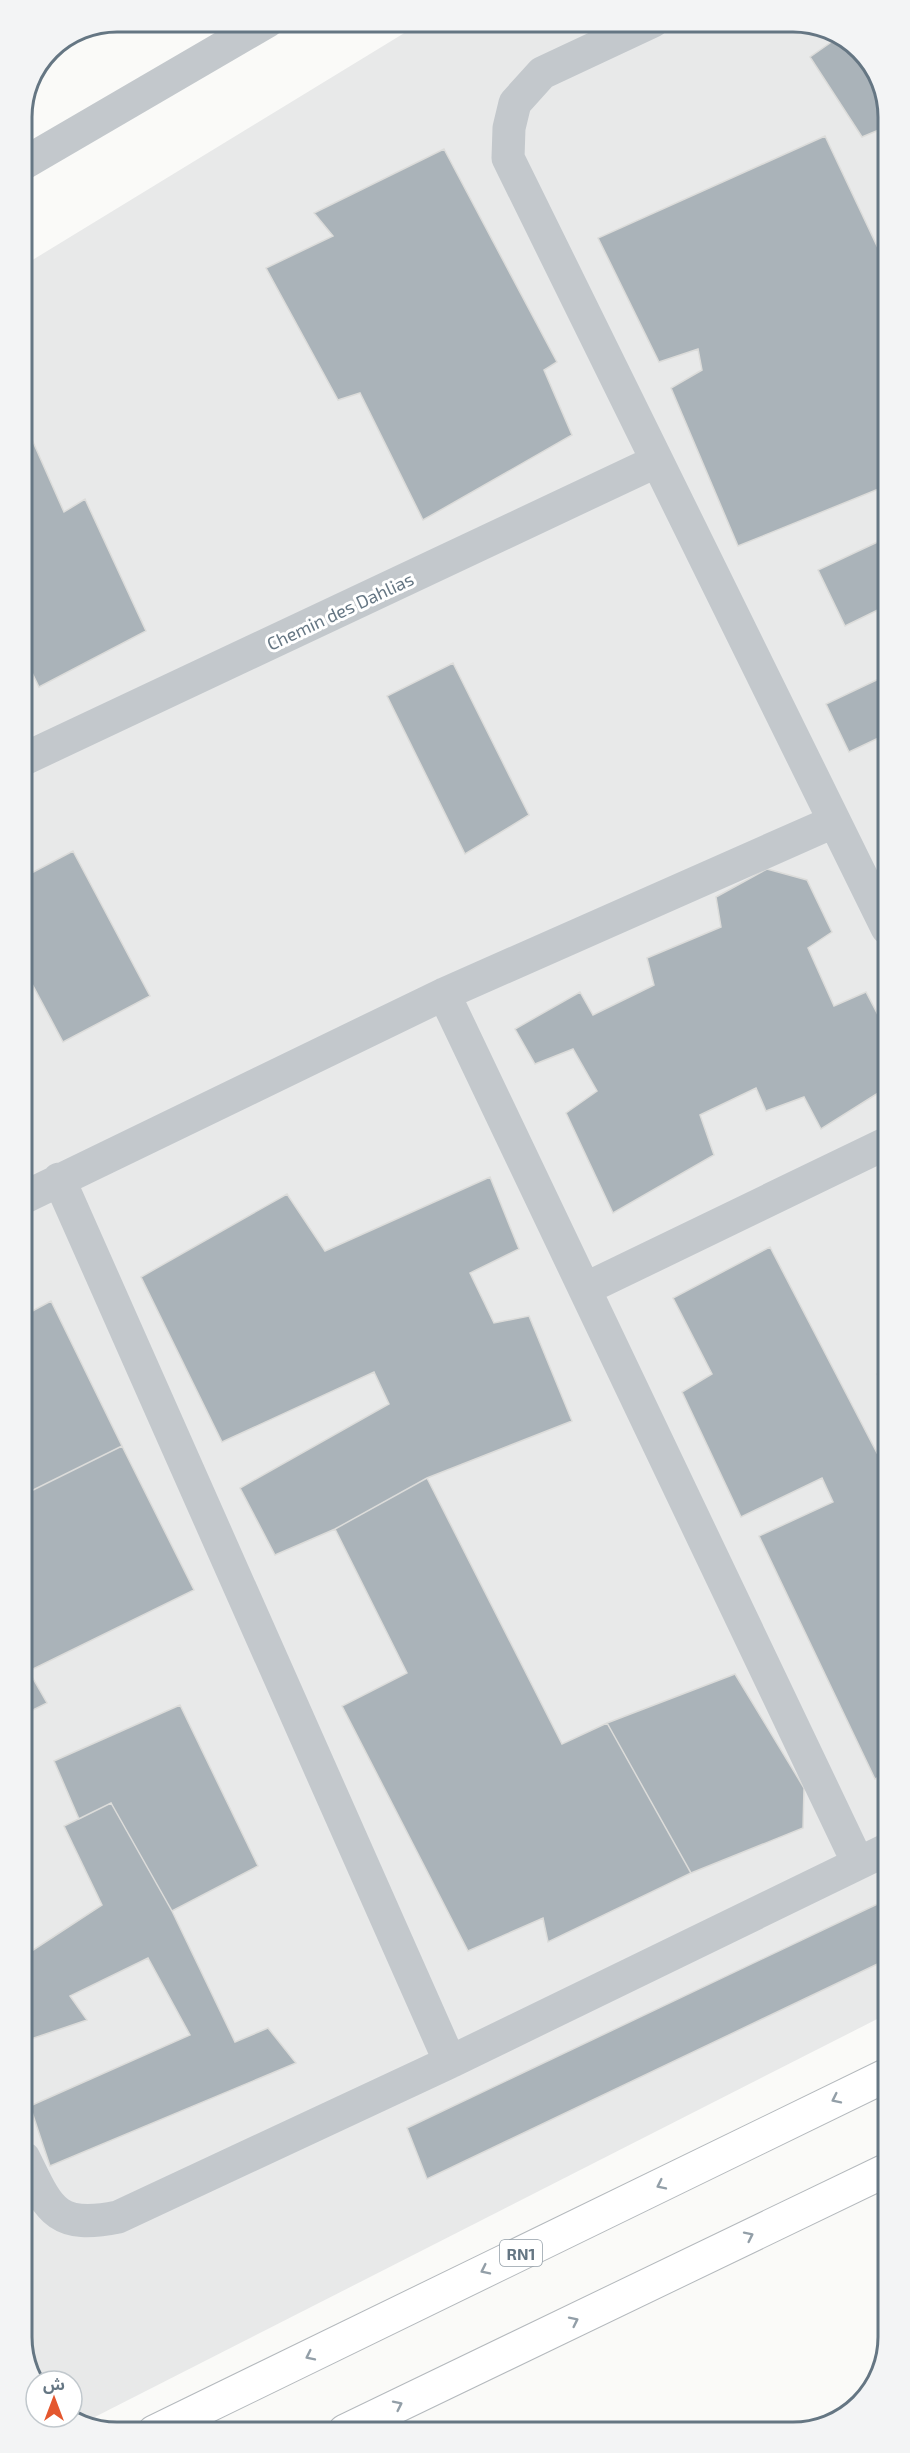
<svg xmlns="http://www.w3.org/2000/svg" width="910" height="2453" font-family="'Exo 2','Noto Sans Arabic',sans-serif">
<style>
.built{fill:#e8e9e9}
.building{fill:#aab3b9;stroke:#dcdcda;stroke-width:1.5}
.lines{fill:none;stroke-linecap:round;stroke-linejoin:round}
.highway-casing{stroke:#b4b9bd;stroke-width:35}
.minor{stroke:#c3c8cc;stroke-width:33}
.highway{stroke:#fff;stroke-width:33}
.oneway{stroke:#939fa8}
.labels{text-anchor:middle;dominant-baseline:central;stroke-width:6;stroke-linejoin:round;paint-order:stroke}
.shield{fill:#fff;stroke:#939fa8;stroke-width:1.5}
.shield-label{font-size:16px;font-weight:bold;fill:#657683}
.street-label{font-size:18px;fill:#657683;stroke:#fff}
.rim{fill:none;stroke:#657683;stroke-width:3}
</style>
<rect width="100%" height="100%" fill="#fafaf8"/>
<!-- built -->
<path class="built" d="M424,21H800L852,41L886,91L889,2013L85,2422L72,2416V2381H36L24,2362L21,267Z"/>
<!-- building -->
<path class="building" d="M840,36L852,41L886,91V127L862,137L810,57Z
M825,136L886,265V486L738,546L671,388L702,370L698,349L659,362L598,238Z
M444,149L557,362L544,370L572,435L423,520L360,393L338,400L266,268L333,236L314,213Z
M22,417L64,512L85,499L146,631L39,687L22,652Z
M886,538V606L845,626L818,570Z
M453,663L529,815L465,854L387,696Z
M887,675V734L849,752L826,704Z
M73,851L150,996L63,1042L22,965V878Z
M767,869L807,880L832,932L808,948L834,1006L866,992L887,1032V1064L883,1090L821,1129L804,1097L766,1111L756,1088L700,1115L714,1155L613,1213L566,1113L597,1091L573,1049L535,1064L515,1029L580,992L593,1015L654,985L647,958L721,927L716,897Z
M490,1177L519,1249L470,1273L494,1323L529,1316L572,1421L427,1478L335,1529L275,1555L240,1488L389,1404L374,1372L222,1442L141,1277L287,1194L325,1251Z
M770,1247L877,1453L888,1446V1773L875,1779L759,1536L833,1502L822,1478L741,1517L682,1392L712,1374L673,1298Z
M51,1301L122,1446L23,1495V1316Z
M888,1369V1396L877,1374Z
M122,1446L194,1590L29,1671L23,1661V1495Z
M427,1478L562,1744L607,1723L691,1873L548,1942L543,1918L468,1951L342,1706L407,1673L335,1529Z
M23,1661L47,1703L23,1715Z
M735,1674L804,1788L803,1828L691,1873L607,1723Z
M180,1705L258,1866L172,1911L111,1803L79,1819L54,1761Z
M111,1803L172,1911L235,2042L268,2028L296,2063L50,2166L30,2106L190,2035L148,1958L70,1996L87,2020L25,2041L24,2037V1956L102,1905L64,1826Z
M888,1899V1959L427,2179L407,2128Z"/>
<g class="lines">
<!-- highway casing -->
<g class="highway-casing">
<path id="highway" d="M345,2431L889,2169
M154,2432L889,2074"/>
</g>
<!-- minor -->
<path class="minor" d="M653,21L542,73L515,103L509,128L508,158L887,928
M21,165L268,21
M22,760L657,461
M444,994L858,1863
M59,1179L450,2062
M23,1198L444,994L833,822
M585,1289L887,1143
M24,2158C49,2209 55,2230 118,2217L450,2062L888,1849"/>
<!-- highway -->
<use href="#highway" class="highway"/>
</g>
<!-- one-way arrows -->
<defs><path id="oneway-chevron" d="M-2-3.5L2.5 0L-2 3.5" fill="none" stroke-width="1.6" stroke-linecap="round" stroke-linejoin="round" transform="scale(1.5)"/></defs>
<g class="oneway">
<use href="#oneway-chevron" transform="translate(836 2099) rotate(154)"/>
<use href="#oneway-chevron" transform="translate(661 2185) rotate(154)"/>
<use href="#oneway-chevron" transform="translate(749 2236) rotate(-26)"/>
<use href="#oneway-chevron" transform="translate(485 2270) rotate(154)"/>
<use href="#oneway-chevron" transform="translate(574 2321) rotate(-26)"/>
<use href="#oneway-chevron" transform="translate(310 2356) rotate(154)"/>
<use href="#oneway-chevron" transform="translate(398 2405) rotate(-26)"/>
</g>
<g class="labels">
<!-- shield labels -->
<rect class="shield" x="500" y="2240" width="42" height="26" rx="4.5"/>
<g class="shield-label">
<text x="521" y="2253">RN1</text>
</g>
<!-- street labels -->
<g class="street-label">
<text transform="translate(340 611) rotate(-25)">Chemin des Dahlias</text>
</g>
</g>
<!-- crop -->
<path d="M0 0H910V2453H0ZM117 32H793A85 85 0 0 1 878 117V2337A85 85 0 0 1 793 2422H117A85 85 0 0 1 32 2337V117A85 85 0 0 1 117 32Z" fill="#f3f4f5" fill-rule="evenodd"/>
<path class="rim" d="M117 32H793A85 85 0 0 1 878 117V2337A85 85 0 0 1 793 2422H117A85 85 0 0 1 32 2337V117A85 85 0 0 1 117 32Z"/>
<!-- north arrow -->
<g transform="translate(54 2399)"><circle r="28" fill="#ffffff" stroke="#c1c8cd" stroke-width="1.5"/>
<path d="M0-4.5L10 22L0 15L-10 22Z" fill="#e4572e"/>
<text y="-9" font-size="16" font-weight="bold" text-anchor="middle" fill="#657683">ش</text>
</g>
</svg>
